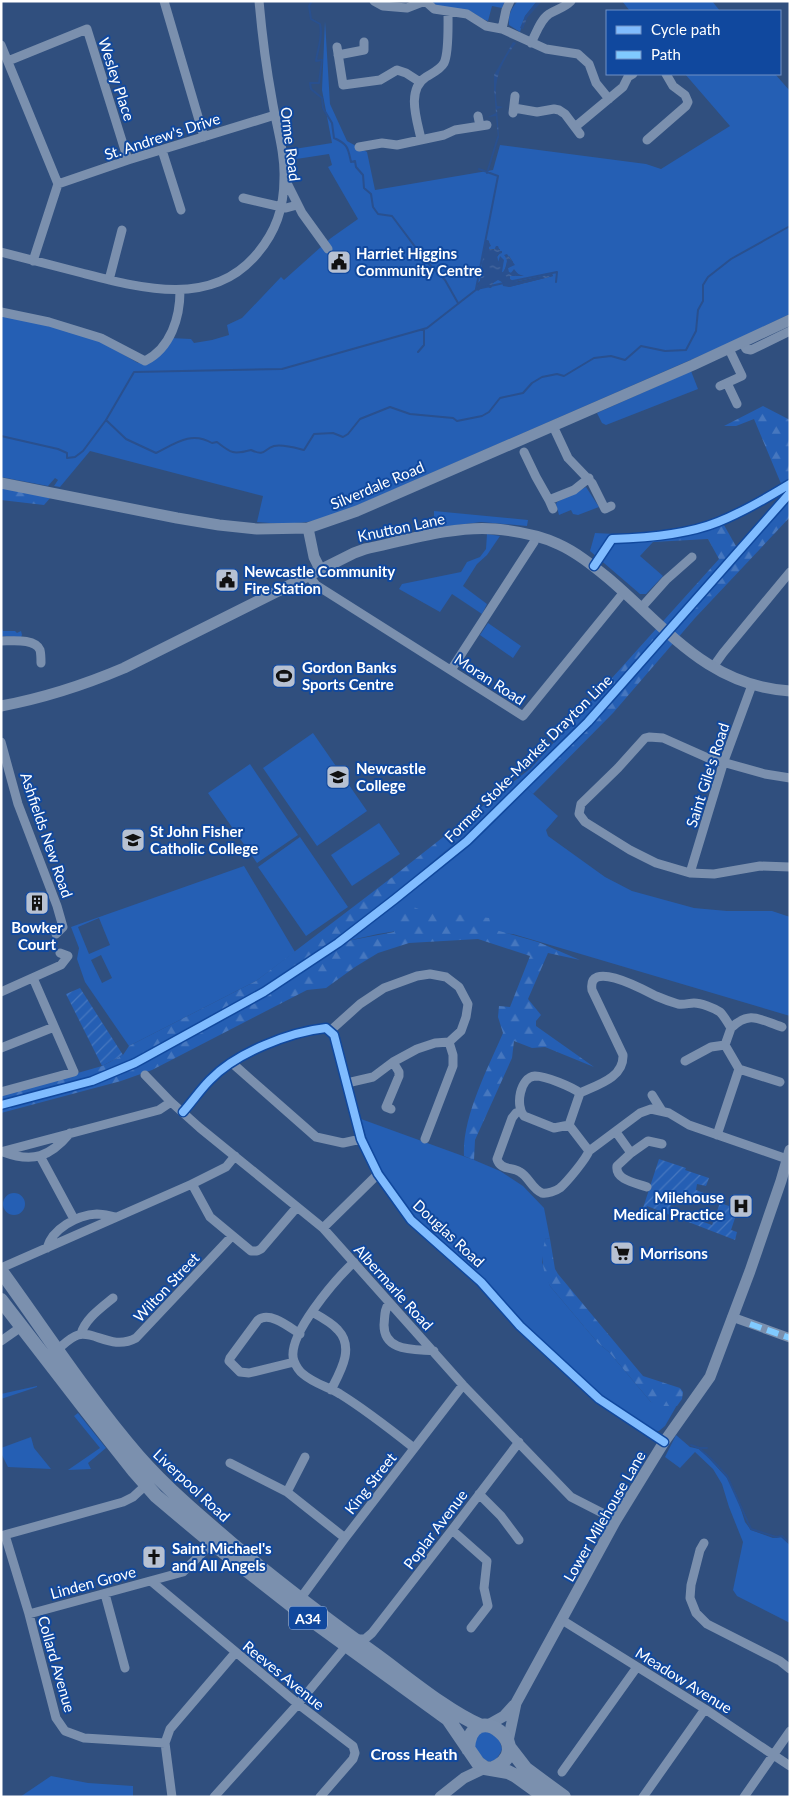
<svg xmlns="http://www.w3.org/2000/svg" width="791" height="1798" font-family="Lato,sans-serif">
<style>
.green{fill:#255fb4;fill-rule:evenodd}
.forest{fill:url(#forest-firs)}
.garden{fill:url(#garden-furrows)}
.water{fill:url(#water-ripples)}
.lines{fill:none;stroke-linecap:round;stroke-linejoin:round}
.stream{stroke:#29508f;stroke-width:2}
.minor{stroke:#7b90ae;stroke-width:9}
.major{stroke:#7a8fad;stroke-width:11}
.highway{stroke:#7b90ae;stroke-width:14}
.quiet{stroke:#80caff;stroke-width:6;stroke-dasharray:12 6;stroke-linecap:butt}
.cycleway-casing{stroke:#10489e;stroke-width:11}
.cycleway{stroke:#80bcff;stroke-width:8}
.labels{text-anchor:middle;dominant-baseline:central;stroke-width:4;stroke-linejoin:round;paint-order:stroke}
.shield{fill:#10489e;stroke:#b7c8e2;stroke-width:1}
.shield-label{font-size:14px;font-weight:bold;fill:#fff}
.street-label{font-size:15px;fill:#fff;stroke:#10489e}
.poi-label{font-size:15px;font-weight:bold;fill:#fff;stroke:#10489e;text-anchor:start}
.neighbourhood-label{font-size:16px;font-weight:bold;fill:#fff;stroke:#10489e}
</style>
<defs>
<pattern id="forest-firs" width="22" height="20" patternUnits="userSpaceOnUse" patternTransform="scale(1.25)"><rect width="22" height="20" fill="#255fb4"/><path d="M5 1l3.5 6h-7zM16 11l3.5 6h-7z" fill="#4677bf"/></pattern>
<pattern id="garden-furrows" width="10" height="10" patternUnits="userSpaceOnUse" patternTransform="scale(1.25)"><rect width="10" height="10" fill="#255fb4"/><path d="M-1 1l2-2M0 10L10 0M9 11l2-2" fill="none" stroke="#4677bf"/></pattern>
<pattern id="water-ripples" width="26" height="14" patternUnits="userSpaceOnUse" patternTransform="scale(1.25)"><rect width="26" height="14" fill="#29508f"/><path d="M2 4q2-2 4 0t4 0M15 11q2-2 4 0t4 0" fill="none" stroke="#496aa0"/></pattern>
</defs>
<rect width="100%" height="100%" fill="#304f7e"/>
<!-- green -->
<path class="green" d="M430,1H505L502,8L492,6L488,21C480,19 475,12 466,10C453,7 441,10 430,1Z
M518,1H537L525,16L520,32L509,25C508,16 511,8 518,1Z
M622,1H712L720,11H630Z
M325,21L330,104L347,141L367,152L375,190L493,170L500,145L646,164L661,169L730,126L685,74H775L790,91V314L727,344L356,506C335,514 316,523 294,523C282,524 269,523 257,522L263,496L90,451L60,487L54,486L58,480L55,478L48,486L1,477V316L66,329L98,340L138,363L145,361L170,338L191,339L194,343L212,340L229,335L227,325L242,318L281,277L284,280L331,238L358,219L328,167L332,165L329,154L290,160L288,150L332,143L322,90ZM486,240L489,241V249H500V253L497,257L498,262L500,260L502,272L503,273C507,267 506,261 509,256L513,262V265L508,268V272L511,273L514,271L521,276H510V279L514,282L552,274L553,276L509,287L498,279L493,283L491,288L486,286L484,287L476,285L480,281Z
M691,371L698,389L606,425L602,423L597,413Z
M586,487L599,507L578,515L573,514L571,510L559,515L556,504L557,502Z
M434,511L528,520L527,526L481,522L434,528Z
M595,533L615,534V542H653L640,556L663,576L646,594H640L590,551Z
M487,534L500,536L487,555L477,564L463,586L487,604L482,614L452,594L440,612L399,589L402,584L461,572L467,562L480,557L486,549Z
M488,623L521,646L513,658L480,635Z
M2,628L3,631H15L17,633L21,631L22,635L21,637L1,636Z
M313,733L367,811L317,846L263,768Z
M250,764L298,835L257,863L208,793Z
M522,784L558,816L546,830L548,836L605,877L632,891L694,908L727,911H772L790,917V1016L513,934L416,928L378,934L347,941L343,936L395,899L421,872Z
M379,823L400,854L352,886L331,855Z
M300,837L348,907L306,936L258,867Z
M244,866L295,952L256,981L129,1046L85,982L77,959L79,948L71,927ZM99,918L110,945L89,954L78,927ZM101,955L112,978L102,983L91,960Z
M361,1119L474,1160L500,1171L523,1186L544,1208L550,1239L546,1238L542,1262L550,1286L598,1343L609,1352L651,1402L677,1405L665,1426L659,1431H655L609,1401L597,1391L523,1323L497,1293L472,1267L419,1222L380,1170L368,1144Z
M3 1204a11 11 0 1 1 22 0a11 11 0 1 1-22 0Z
M37,1386V1387L1,1399V1394Z
M78,1413L106,1448L88,1463L91,1469L68,1470L100,1448L74,1416Z
M676,1435L690,1447L699,1449L706,1455L727,1478L736,1494L745,1522L751,1530L773,1538L781,1537L790,1545V1623L737,1596L733,1590L743,1542L729,1507L722,1484L713,1469L695,1452L680,1468L665,1457Z
M31,1437L34,1448L51,1469L8,1467L1,1453V1448Z
M485,1730L499,1738L502,1749C493,1771 483,1761 474,1746L477,1735Z
M51,1776L88,1783L133,1786V1797H20Z"/>
<!-- forest -->
<path class="forest" d="M763,406L790,420V482L782,486L754,419L736,426H724Z
M1,488L51,497L44,505L1,500Z
M790,500V517L695,618L613,713L533,794L522,784L421,872L395,899L343,936L347,941L394,932L395,909L402,902L421,910L489,918L492,929L538,942L580,960L548,953L528,999L541,1015L536,1021V1026L594,1067L545,1047L532,1048L514,1041L512,1058L475,1140L474,1160L464,1156C462,1117 488,1068 503,1033L498,1017L499,1006L510,1007L530,956L478,939L409,943L378,953L355,967L326,988L307,990L152,1070L121,1081L1,1113V1095L102,1066L123,1055L129,1046L256,981L395,875L531,768L719,559L708,539L653,542H615V534C650,534 687,533 720,518L741,555Z
M546,1238L550,1239L555,1269L558,1274L643,1376L680,1388L683,1392L682,1399L677,1406H658L651,1402L609,1352L598,1343L550,1286C542,1271 540,1254 546,1238Z"/>
<!-- garden -->
<path class="garden" d="M80,988L123,1055L102,1066L66,994Z
M659,1159L686,1168L685,1170L709,1178L706,1186L697,1184L696,1190L704,1193L701,1202L675,1193L669,1210L712,1225L720,1203L738,1209L731,1230L737,1232L735,1240L647,1206L646,1209L643,1208Z"/>
<!-- water -->
<path class="water" d="M537,1H542L527,18L523,29L520,28L525,16Z
M513,42L516,43C500,64 493,80 497,106L503,107L497,109L499,138H498L496,116L488,117L496,113L494,90V75Z
M488,240L491,246L489,247V249L494,250L496,246H498L500,251H502V253L497,255L498,262L500,256L504,260L502,272H503C507,266 509,261 504,255L507,254L515,265L508,268L509,272L511,273L514,269L518,274L524,276H510V280L518,282L552,274L553,276L509,287L503,286L502,282L498,280L493,283L491,288L485,286L478,291L476,289L480,281L485,241Z"/>
<g class="lines">
<!-- stream -->
<path class="stream" d="M312,1L309,6L311,19L320,24C323,36 318,48 316,61L322,60L319,83H310L311,89L322,98L323,108L332,123L334,138C348,144 348,148 351,162L355,161L356,167L363,175L364,188L371,194L373,207L378,214L392,216L425,260L445,280L458,303
M487,173L498,137
M513,281L557,272L556,282
M481,288L504,283
M476,289L498,176L479,169
M418,352L424,345V329
M106,420L134,372L282,369L427,328L477,289
M1,436L58,449L67,453V458L75,457L83,451L106,420L126,439L156,453C176,443 191,431 212,443L217,442C231,453 233,455 251,450C266,457 263,449 274,446C283,444 296,448 304,450L314,434L333,433L343,437L348,434L360,419L390,407L410,414L453,418L457,421L482,416L489,412L500,398L523,393L532,383L542,377L557,374L564,376L594,358L611,356L625,360L641,346L665,351L686,350L696,331L698,310L703,301V285L708,277L731,259L790,226
M691,1445L699,1448L710,1458L727,1476L751,1529L776,1537L782,1536L790,1544
M700,1448H707"/>
<!-- minor -->
<path class="minor" d="M164,1L204,137
M374,1L383,6L407,8L425,1
M425,1L434,9L467,14L486,26L502,29L546,49L578,54L589,64L596,83L609,99
M502,29L506,10L510,1
M531,43C536,34 540,20 549,14C557,9 564,8 571,1
M1,45L58,184
M337,47L343,85L380,80L397,70L406,73L420,82
M338,55L364,50V42
M8,61L87,29L128,160
M514,108L537,112L554,109L559,110L565,114L580,134
M513,113L515,96
M478,116L480,126
M575,127L623,87L628,77L633,74
M421,139C417,120 406,90 426,77C432,73 440,70 444,63C449,53 448,25 448,13
M647,140L686,106L688,102L685,95L673,86L666,74
M359,147L382,143L397,145L444,135L455,130L487,125
M162,150L181,210
M284,177L302,213L328,249
M58,184L128,160L275,115
M243,198L286,208L297,205
M1,252C28,259 55,266 82,273C140,288 211,308 256,255C276,232 284,208 284,178C285,152 276,125 272,99C266,67 262,34 259,1
M33,261L58,184
M109,280L122,230
M1,312L49,322L101,338L145,361C171,348 180,317 180,291
M743,343L746,349L751,350L790,331
M727,383L737,404
M720,386L742,376L729,349
M553,426L568,458L592,483L605,509L611,506
M524,452L536,477L549,500L553,509
M549,500L574,490L589,478
M309,576L316,585L523,716L624,592
M641,608L666,580L692,557
M1,641C12,641 35,638 40,650C41,654 41,659 41,663
M713,667L723,653L790,572
M451,670L534,542L536,536
M1,742L18,804L57,906L63,927L56,934
M790,778L765,774L708,758L663,738L649,737L645,738L618,768L581,804L579,814L585,822L630,850L656,863L690,873L714,874L760,866L790,867
M690,873L724,761L752,685
M1,992L61,965L68,956L60,953
M731,1028C750,1010 760,1020 782,1027
M330,1031L360,1004L384,988L417,976L430,974L446,977L459,987L468,1004L466,1017L461,1031L449,1042L435,1043L417,1049L393,1062L373,1077L347,1083
M1,1048L54,1027
M685,1061L711,1047L725,1045
M232,1063L316,1137L343,1143L361,1139
M739,1069L780,1082
M145,1075L171,1102L200,1128L323,1228L463,1385L571,1497L616,1520
M1,1092L74,1072L33,978
M580,1093C597,1085 624,1078 623,1055L592,990C587,958 646,991 656,996C663,999 671,1002 678,1004C684,1005 689,1003 694,1003C701,1003 714,1008 720,1012C724,1016 728,1023 731,1028L725,1045L739,1069L717,1135
M652,1095L662,1111
M391,1109L386,1107L399,1076V1072L393,1062
M520,1111L516,1113L512,1118L497,1159C500,1170 512,1167 520,1172C529,1177 532,1189 542,1193C547,1194 556,1191 560,1188C567,1182 586,1159 589,1151L569,1125L580,1093
M183,1112C192,1102 200,1090 210,1080C236,1053 289,1032 326,1028L334,1035L361,1139L378,1174L411,1220L481,1282L520,1326L599,1399L664,1442
M569,1125L554,1128L524,1116C515,1106 520,1077 535,1076C546,1076 572,1087 580,1093
M616,1132L631,1153
M425,1139L453,1066V1055L449,1042
M589,1151L640,1113L651,1109L669,1113L689,1125L787,1159
M1,1152L159,1110L171,1102
M3,1152C33,1163 50,1157 70,1133
M40,1156L74,1219
M192,1184L210,1217L251,1251H257L261,1249L297,1207
M647,1187C636,1183 615,1180 617,1166L631,1153L648,1141L662,1144
M323,1228L378,1174
M47,1248C52,1229 77,1215 97,1214C103,1214 110,1216 116,1217
M354,1262C336,1279 285,1337 294,1361C296,1366 299,1371 303,1374C313,1383 328,1387 340,1394C366,1410 390,1429 414,1448
M1,1268L192,1184L226,1167L235,1156
M389,1303C384,1310 385,1316 384,1325C384,1352 414,1349 434,1351
M312,1312C321,1317 332,1323 338,1330C355,1348 340,1372 331,1390
M732,1317L790,1338
M81,1334C85,1319 101,1308 113,1298
M1,1341L21,1327
M58,1349C64,1344 71,1337 78,1335C94,1330 112,1351 136,1338L232,1236
M294,1362L249,1373L240,1372L229,1361L230,1358L258,1320C270,1311 289,1327 300,1334
M230,1463L287,1492L345,1538
M287,1492L305,1457
M479,1494L501,1516L519,1540
M452,1530L487,1561L484,1588L488,1606L471,1628
M5,1535L29,1614L56,1718L65,1731L84,1738L165,1743
M1,1536L123,1502L133,1497L146,1485
M704,1543L700,1550L691,1585L690,1598L696,1613L707,1624L780,1661L790,1669
M151,1581L298,1704L353,1746L355,1753L353,1759L320,1797
M105,1594L125,1668
M300,1599L345,1538L463,1385
M29,1614L183,1572L212,1543
M562,1620L705,1709L790,1766
M354,1639H365L372,1633L452,1530L519,1442
M562,1772L637,1667
M172,1797L165,1743L170,1729L235,1653
M214,1797L298,1704L346,1646
M643,1797L705,1709
M744,1797L790,1731"/>
<!-- major -->
<path class="major" d="M1,483L177,518L219,525L257,529L308,528L357,511L693,365L790,320
M308,528L314,557L320,569
M1,706C44,698 84,685 124,668L354,553L365,549C403,541 457,525 495,529C516,531 539,535 558,544C576,552 592,565 608,578C666,627 707,686 790,691
M488,1725L504,1716L514,1705
M508,1741L516,1703L616,1520L664,1442L710,1377L750,1271L781,1181L790,1150
M440,1797L464,1778L485,1768"/>
<!-- highway -->
<path class="highway" d="M1,1271C46,1333 88,1398 138,1456C166,1488 199,1516 232,1544C276,1581 322,1616 369,1650C403,1674 443,1709 481,1726
M1,1300L82,1405L134,1471L156,1496L212,1543L295,1608L448,1719L478,1763L485,1768L508,1772L516,1776L545,1797
M509,1747L526,1769L564,1797
M468,1749C471,1694 541,1750 491,1769"/>
<!-- quiet -->
<path class="quiet" d="M750,1324L790,1338"/>
<!-- cycleway casing -->
<g class="cycleway-casing">
<path id="cycleway" d="M594,566L612,539C647,538 686,535 718,522C743,512 767,498 790,484
M1,1105L92,1081L135,1063L264,992L338,943L395,899L467,841L588,722L790,493
M183,1112C192,1102 200,1090 210,1080C236,1053 289,1032 326,1028L334,1035L361,1139L378,1174L411,1220L481,1282L520,1326L599,1399L664,1442"/>
</g>
<!-- cycleway -->
<use href="#cycleway" class="cycleway"/>
</g>
<!-- icons -->
<defs>
<g id="civic-square" transform="scale(1.25)"><rect x="-9" y="-9" width="18" height="18" rx="4" fill="#b7c1d2" stroke="#10489e"/><path d="M-.6-6.5H3V-4.5H.6V-3L4-1V1h2V6H-6V1h2V-1L-.6-3ZM-1.2 2.5V6h2.4V2.5Z" fill="#111"/></g>
<g id="stadium-square" transform="scale(1.25)"><rect x="-9" y="-9" width="18" height="18" rx="4" fill="#b7c1d2" stroke="#10489e"/><path d="M0-5a6.5 5 0 1 0 0 10a6.5 5 0 1 0 0-10ZM-3.5-1.8h7v3.6h-7Z" fill="#111"/></g>
<g id="university-square" transform="scale(1.25)"><rect x="-9" y="-9" width="18" height="18" rx="4" fill="#b7c1d2" stroke="#10489e"/><path d="M0-5L7-2L0 1L-7-2ZM-4 1L0 2.5L4 1V4Q0 6-4 4Z" fill="#111"/></g>
<g id="school-square" transform="scale(1.25)"><rect x="-9" y="-9" width="18" height="18" rx="4" fill="#b7c1d2" stroke="#10489e"/><path d="M0-5L7-2L0 1L-7-2ZM-4 1L0 2.5L4 1V4Q0 6-4 4Z" fill="#111"/></g>
<g id="building-square" transform="scale(1.25)"><rect x="-9" y="-9" width="18" height="18" rx="4" fill="#b7c1d2" stroke="#10489e"/><path d="M-4-6H4V6H1V3H-1V6H-4ZM-2.5-4.3h1.7v1.8h-1.7ZM.8-4.3h1.7v1.8H.8ZM-2.5-1h1.7V.8h-1.7ZM.8-1h1.7V.8H.8Z" fill="#111"/></g>
<g id="hospital-square" transform="scale(1.25)"><rect x="-9" y="-9" width="18" height="18" rx="4" fill="#b7c1d2" stroke="#10489e"/><path d="M-5-5h3v3.5h4V-5h3V5h-3V1.5h-4V5h-3Z" fill="#111"/></g>
<g id="supermarket-square" transform="scale(1.25)"><rect x="-9" y="-9" width="18" height="18" rx="4" fill="#b7c1d2" stroke="#10489e"/><path d="M-6-5.5h2.5l.6 2H6L4.5 2H-2.5L-4.4-4H-6ZM-1.5 3.2a1.3 1.3 0 1 0 .1 0ZM3 3.2a1.3 1.3 0 1 0 .1 0Z" fill="#111"/></g>
<g id="church-square" transform="scale(1.25)"><rect x="-9" y="-9" width="18" height="18" rx="4" fill="#b7c1d2" stroke="#10489e"/><path d="M-1.2-6h2.4v3.5h3.3v2.4h-3.3V6h-2.4V-.1h-3.3v-2.4h3.3Z" fill="#111"/></g>
</defs>
<g fill-rule="evenodd">
<use href="#civic-square" x="339" y="262"/>
<use href="#civic-square" x="227" y="580"/>
<use href="#stadium-square" x="284" y="676"/>
<use href="#university-square" x="338" y="777"/>
<use href="#school-square" x="133" y="840"/>
<use href="#building-square" x="37" y="903"/>
<use href="#hospital-square" x="741" y="1206"/>
<use href="#supermarket-square" x="622" y="1253"/>
<use href="#church-square" x="154" y="1557"/>
</g>
<g class="labels">
<!-- shield labels -->
<rect class="shield" x="289" y="1606.5" width="38" height="23" rx="4"/>
<g class="shield-label">
<text x="308" y="1618">A34</text>
</g>
<!-- street labels -->
<g class="street-label">
<text transform="translate(117 79) rotate(72)">Wesley Place</text>
<text transform="translate(162 136) rotate(-18)">St. Andrew's Drive</text>
<text transform="translate(291 144) rotate(83)">Orme Road</text>
<text transform="translate(377 485) rotate(-23)">Silverdale Road</text>
<text transform="translate(401 527) rotate(-12)">Knutton Lane</text>
<text transform="translate(490 679) rotate(33)">Moran Road</text>
<text transform="translate(528 758) rotate(-45)">Former Stoke-Market Drayton Line</text>
<text transform="translate(707 775) rotate(-72)">Saint Gile's Road</text>
<text transform="translate(47 835) rotate(71)">Ashfields New Road</text>
<text transform="translate(449 1233) rotate(43)">Douglas Road</text>
<text transform="translate(166 1287) rotate(-47)">Wilton Street</text>
<text transform="translate(394 1287) rotate(48)">Albermarle Road</text>
<text transform="translate(370 1483) rotate(-52)">King Street</text>
<text transform="translate(192 1485) rotate(43)">Liverpool Road</text>
<text transform="translate(604 1516) rotate(-60)">Lower Milehouse Lane</text>
<text transform="translate(435 1529) rotate(-53)">Poplar Avenue</text>
<text transform="translate(93 1582) rotate(-15)">Linden Grove</text>
<text transform="translate(57 1664) rotate(74)">Collard Avenue</text>
<text transform="translate(284 1675) rotate(39)">Reeves Avenue</text>
<text transform="translate(684 1680) rotate(32)">Meadow Avenue</text>
</g>
<!-- poi labels -->
<g class="poi-label">
<text x="356" y="253">Harriet Higgins<tspan x="356" dy="17">Community Centre</tspan></text>
<text x="244" y="571">Newcastle Community<tspan x="244" dy="17">Fire Station</tspan></text>
<text x="302" y="667">Gordon Banks<tspan x="302" dy="17">Sports Centre</tspan></text>
<text x="356" y="768">Newcastle<tspan x="356" dy="17">College</tspan></text>
<text x="150" y="831">St John Fisher<tspan x="150" dy="17">Catholic College</tspan></text>
<text x="37" y="927" text-anchor="middle">Bowker<tspan x="37" dy="17">Court</tspan></text>
<text x="724" y="1197" text-anchor="end">Milehouse<tspan x="724" dy="17">Medical Practice</tspan></text>
<text x="640" y="1253">Morrisons</text>
<text x="172" y="1548">Saint Michael's<tspan x="172" dy="17">and All Angels</tspan></text>
</g>
<!-- neighbourhood labels -->
<g class="neighbourhood-label">
<text x="414" y="1753">Cross Heath</text>
</g>
</g>
<!-- border -->
<rect width="791" height="1798" fill="none" stroke="#ffffff" stroke-width="5"/>
<!-- legend -->
<rect x="606" y="10" width="175" height="65" fill="#10489e" stroke="#7091c5"/>
<rect x="616" y="26" width="25" height="8" fill="#80bcff" stroke="#7091c5"/>
<text x="651" y="35" font-size="15" fill="#ffffff">Cycle path</text>
<rect x="616" y="51" width="25" height="8" fill="#80caff" stroke="#7091c5"/>
<text x="651" y="60" font-size="15" fill="#ffffff">Path</text>
</svg>
